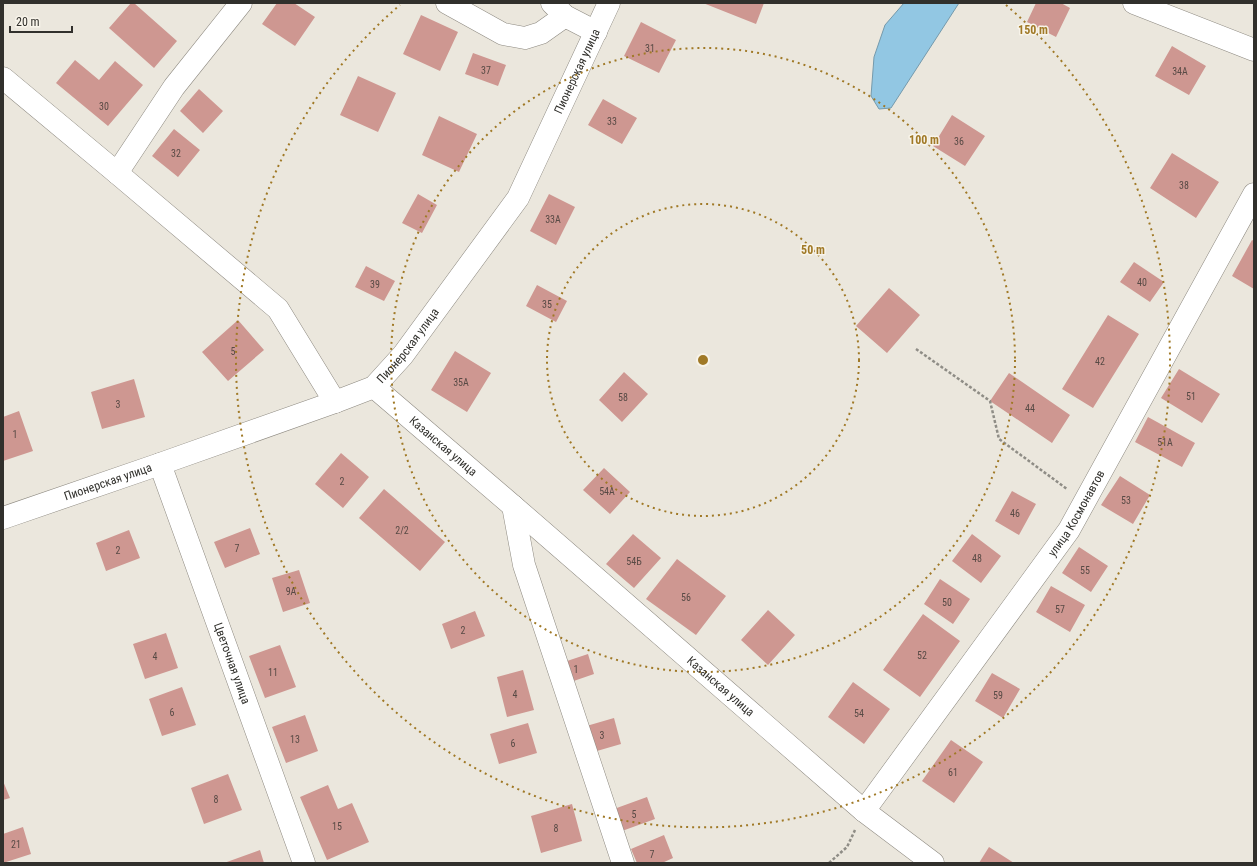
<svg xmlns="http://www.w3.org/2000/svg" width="1257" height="866" font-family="'Roboto Condensed',sans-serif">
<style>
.water{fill:#92c7e3;stroke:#759aac}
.building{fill:#ce9791}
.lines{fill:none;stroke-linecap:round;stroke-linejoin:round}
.minor-casing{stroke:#8d8980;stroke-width:23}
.path{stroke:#8f8d86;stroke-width:2.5;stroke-dasharray:3 2;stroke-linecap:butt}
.minor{stroke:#fff;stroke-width:22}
.ring{fill:none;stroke:#a07926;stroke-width:2;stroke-dasharray:2 4}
.labels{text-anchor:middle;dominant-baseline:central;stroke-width:3;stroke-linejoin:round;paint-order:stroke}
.number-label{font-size:10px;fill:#584a45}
.street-label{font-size:12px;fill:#31302c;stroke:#f8f4ea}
.centre{fill:#a07926;stroke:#f8f4ea;stroke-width:2}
.ring-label{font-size:12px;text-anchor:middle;font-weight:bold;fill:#a07926;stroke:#f8f4ea;stroke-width:3;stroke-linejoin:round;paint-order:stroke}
</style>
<rect width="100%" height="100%" fill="#ebe7dd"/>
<!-- water -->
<path class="water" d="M904,3H959L891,108L879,109L871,96L874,57L885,25Z"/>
<!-- building -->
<path class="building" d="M131,3H134L177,41L154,68L109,28Z
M277,3H294L315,17L295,46L262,24Z
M703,3H764L756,24Z
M1036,3H1061L1070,8L1056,37L1027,22Z
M421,15L458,32L440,71L403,54Z
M641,22L676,40L659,73L624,56Z
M1172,46L1206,66L1189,95L1155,76Z
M473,53L506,65L498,86L465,74Z
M75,60L99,80L115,61L143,85L108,126L56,83Z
M358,76L396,93L378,132L340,115Z
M199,89L223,111L203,133L180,111Z
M603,99L637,118L622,144L588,125Z
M952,115L985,136L965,166L933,146Z
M439,116L477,134L459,172L422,155Z
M174,129L200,150L178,177L152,156Z
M1172,153L1219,182L1196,218L1150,188Z
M418,194L437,205L422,233L402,223Z
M549,194L575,207L556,245L530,231Z
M1252,240L1254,241V289L1232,276Z
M1134,262L1164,282L1150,302L1120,282Z
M366,266L395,281L384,301L355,287Z
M537,285L567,301L556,322L526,306Z
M889,288L920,315L887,353L856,326Z
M1108,315L1139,334L1093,408L1062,389Z
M238,320L264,350L228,381L202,352Z
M455,351L491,373L467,412L431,390Z
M1179,369L1220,394L1202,423L1161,398Z
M624,372L648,394L622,422L599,400Z
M1009,373L1070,415L1052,443L990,401Z
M134,379L145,417L102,429L91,392Z
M19,411L33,451L3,461V417Z
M1148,417L1195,443L1182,467L1135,442Z
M341,453L369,477L343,508L315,484Z
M604,468L630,492L610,514L583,490Z
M1120,476L1150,495L1133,524L1101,505Z
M384,489L445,542L420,571L359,518Z
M1012,491L1036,504L1019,535L995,521Z
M250,528L260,554L225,568L214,542Z
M129,530L140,558L106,571L96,543Z
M633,534L661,558L634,588L606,564Z
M972,534L1001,556L981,583L952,561Z
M1079,547L1108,566L1091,592L1062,573Z
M677,559L726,596L696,635L646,599Z
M299,570L310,603L283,612L272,578Z
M940,579L970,599L953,624L924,604Z
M1051,586L1085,605L1070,632L1036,612Z
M768,610L795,635L768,665L741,640Z
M475,611L485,636L451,649L442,624Z
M923,614L960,641L920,697L883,670Z
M166,633L178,668L145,679L133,644Z
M280,645L296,687L265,698L249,656Z
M588,654L594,674L565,684L558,664Z
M523,670L534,710L507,717L497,677Z
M992,673L1020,689L1003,718L975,701Z
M853,682L890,709L864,744L828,717Z
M182,687L196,725L162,736L149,699Z
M305,715L318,751L286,763L272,727Z
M614,718L621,744L590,753L583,727Z
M528,723L537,753L499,764L490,734Z
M951,740L983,762L954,803L922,781Z
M228,774L242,810L204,824L191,788Z
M3,781L10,798L3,800Z
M328,785L338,809L352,803L369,842L327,860L300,797Z
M647,797L655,819L622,831L614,809Z
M572,804L582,841L541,853L531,816Z
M23,827L31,854L3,863V834Z
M664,835L673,858L662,863H637L631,849Z
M989,847L1014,863H979Z
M260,850L264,863H224Z"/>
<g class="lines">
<!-- minor casing -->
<g class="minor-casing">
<g id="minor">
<path d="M447,3L503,34L525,38L541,33L565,16"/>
<path d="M552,3L565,16L596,32"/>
<path d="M1134,3L1254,50"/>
<path d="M3,78L117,173L278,309L335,402"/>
<path d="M117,173L174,87L241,3"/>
<path id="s1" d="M374,387L513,506L864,811L933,863"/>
<path id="s2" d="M160,464L304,863"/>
<path d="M513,506L524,565L623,863"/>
<path id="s3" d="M3,518L160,464L335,402L374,387L403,355L518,198L609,3"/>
<path id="s4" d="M864,811L1069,530L1254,194"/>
</g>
</g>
<!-- path -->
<path class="path" d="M916,349L990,401L999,439L1067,489
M829,863L847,847L855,830"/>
<!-- minor -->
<use href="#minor" class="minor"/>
</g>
<!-- distance rings -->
<g class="ring">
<circle cx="703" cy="360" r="156"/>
<circle cx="703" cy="360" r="312"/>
<path d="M1006 5A467 467 0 1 1 400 5"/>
</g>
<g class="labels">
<!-- number labels -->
<g class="number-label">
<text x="650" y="48">31</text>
<text x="486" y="70">37</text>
<text x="1180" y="71">34А</text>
<text x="104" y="106">30</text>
<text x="612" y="121">33</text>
<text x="959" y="141">36</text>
<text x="176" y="153">32</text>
<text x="1184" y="185">38</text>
<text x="553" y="219">33А</text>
<text x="1142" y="282">40</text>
<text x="375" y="284">39</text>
<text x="547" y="304">35</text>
<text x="233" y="351">5</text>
<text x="1100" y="361">42</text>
<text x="461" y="382">35А</text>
<text x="1191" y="396">51</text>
<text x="623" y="397">58</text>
<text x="118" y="404">3</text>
<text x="1030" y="408">44</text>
<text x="15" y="434">1</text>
<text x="1165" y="442">51А</text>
<text x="342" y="481">2</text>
<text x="607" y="491">54А</text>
<text x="1126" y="500">53</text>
<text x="1015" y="513">46</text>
<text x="402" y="530">2/2</text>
<text x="237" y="548">7</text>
<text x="118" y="550">2</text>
<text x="977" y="558">48</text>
<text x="634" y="561">54Б</text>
<text x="1085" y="570">55</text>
<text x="291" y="591">9А</text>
<text x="686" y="597">56</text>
<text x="947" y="602">50</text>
<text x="1060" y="609">57</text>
<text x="463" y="630">2</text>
<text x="922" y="655">52</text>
<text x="155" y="656">4</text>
<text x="576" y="669">1</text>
<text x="273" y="672">11</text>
<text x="515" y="694">4</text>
<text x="998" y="695">59</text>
<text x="172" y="712">6</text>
<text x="859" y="713">54</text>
<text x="602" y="735">3</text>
<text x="295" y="739">13</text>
<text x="513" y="743">6</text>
<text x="953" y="772">61</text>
<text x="216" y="799">8</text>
<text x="634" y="814">5</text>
<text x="337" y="826">15</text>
<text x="556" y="828">8</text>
<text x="16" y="844">21</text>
<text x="652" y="854">7</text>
</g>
<!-- street labels -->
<g class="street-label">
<text stroke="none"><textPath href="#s3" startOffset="771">Пионерская улица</textPath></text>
<text stroke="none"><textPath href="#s3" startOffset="447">Пионерская улица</textPath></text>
<text stroke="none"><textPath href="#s1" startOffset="91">Казанская улица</textPath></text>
<text stroke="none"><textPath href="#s3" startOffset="111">Пионерская улица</textPath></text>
<text stroke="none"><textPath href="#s4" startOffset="366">улица Космонавтов</textPath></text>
<text stroke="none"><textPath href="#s2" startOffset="212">Цветочная улица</textPath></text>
<text stroke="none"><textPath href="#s1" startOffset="458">Казанская улица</textPath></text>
</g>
</g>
<circle cx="703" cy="360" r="6" class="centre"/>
<g class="ring-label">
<text x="1033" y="34">150 m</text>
<text x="924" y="144">100 m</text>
<text x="813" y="254">50 m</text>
</g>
<!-- border -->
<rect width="1257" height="866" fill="none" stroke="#31302c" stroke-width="8"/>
<!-- scale -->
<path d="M10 26v6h62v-6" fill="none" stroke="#31302c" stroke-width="2"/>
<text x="16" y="26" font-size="12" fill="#31302c" stroke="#f8f4ea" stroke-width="3" paint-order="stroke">20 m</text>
</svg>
